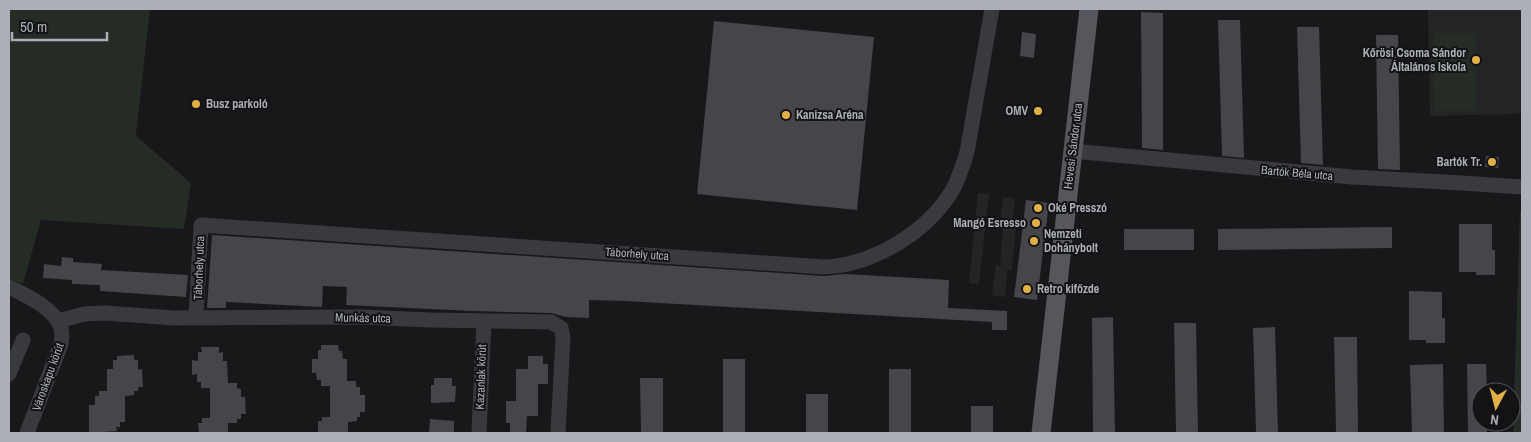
<svg xmlns="http://www.w3.org/2000/svg" width="1531" height="442" font-family="'Archivo Narrow',sans-serif">
<style>
.built{fill:#242427}
.green{fill:#242c25}
.building{fill:#45454a}
.lines{fill:none;stroke-linecap:round;stroke-linejoin:round}
.minor{stroke:#393a3e;stroke-width:15}
.major{stroke:#56575d;stroke-width:19}
.poi-dot{fill:#e1b148;stroke:#131315;stroke-width:2}
.labels{text-anchor:middle;dominant-baseline:central;stroke-width:4;stroke-linejoin:round;paint-order:stroke}
.poi-label{font-size:12px;font-weight:bold;fill:#abafb8;stroke:#131315;text-anchor:start}
.street-label{font-size:12px;fill:#abafb8;stroke:#131315}
</style>
<rect width="100%" height="100%" fill="#18181a"/>
<!-- built -->
<path class="built" d="M1428,9H1522V110L1519,114L1430,116Z
M978,193L989,194L979,284L969,283Z
M1003,197L1015,198L1012,225L1016,226L1012,270H1007L1005,297L992,296L996,265L1000,266L1003,227H1000Z"/>
<!-- green -->
<path class="green" d="M9,9H150L136,136L191,183L184,229L41,220L23,284L9,279Z
M1433,33H1476V111H1434Z
M1520,211H1522V433H1513Z"/>
<!-- building -->
<path class="building" d="M1141,12L1163,13V150L1142,148Z
M1218,20H1240L1244,158L1222,156Z
M714,21L874,37L857,210L697,194Z
M1297,27H1319L1323,165L1301,163Z
M1022,32L1036,34L1034,58L1020,56Z
M1376,35H1398L1400,170L1378,169Z
M1486,156L1499,157L1498,168L1485,167Z
M1026,200L1049,203L1037,300L1014,297Z
M1459,224H1492V250H1495V275H1476V272H1459Z
M1392,227V248L1218,250V229Z
M1124,229H1194V250H1124Z
M212,235L824,276L845,274L949,280L948,308L1007,311V330H992V322L625,301L589,300V318L566,317L551,313L471,311L346,305L347,287L323,286L322,307L226,302V308H207Z
M62,257L73,258V262L102,264L101,270L188,275L186,297L100,291V285L72,284V280L43,278L44,264L61,266Z
M1409,291L1442,292V318H1445V343H1426V340H1409Z
M1113,317L1115,433H1093L1092,318Z
M1174,323H1196L1198,433H1176Z
M1275,327L1278,433H1256L1253,328Z
M1334,337H1357L1358,433H1336Z
M321,345H338L339,351H342L343,359H347V381H356V387H360V395H365V412H360V417H357V421L348,422V433H318V421H322V417H330V386H321V380H317L316,373H312V359H318V350H321Z
M201,347H219V353L223,352V361H227L228,383H237V388L241,389V397H245L246,414H241V419H237V423H228V433H199L198,423H202V418H210V388H201V382H197V374L192,375V360L198,361V352H202Z
M134,355V360H138V370L142,369L143,387H138V391H134V395L125,396V422H120V427H116L117,431L89,433V405H95V396H99V391H107V369H113V360H117V356Z
M528,356H543V364H548V384H538V416H527L526,433H510V423H506V401H516V369H528Z
M723,359H745V433H723Z
M1443,364L1444,433H1412L1410,365Z
M1467,364H1486L1487,392H1481V422H1487V433H1468Z
M889,369H911V433H889Z
M434,378H452V386H456L455,402L431,403V385H434Z
M640,378H663V433H641Z
M806,394H828V433H806Z
M971,406H993V433H971Z
M430,419L454,421V433H429Z"/>
<g class="lines">
<!-- minor -->
<path class="minor" d="M1072,151L1352,177L1462,183L1522,187
M9,287C25,295 56,309 61,328C62,333 62,339 61,344L27,433
M196,317L201,225L824,267C873,265 926,233 952,191C959,179 963,165 967,152L992,9
M58,321L84,314L105,313L174,318L362,317L430,320L551,322L561,328L563,337L558,433
M9,374L23,340
M479,433L484,321"/>
<!-- major -->
<path class="major" d="M1041,433L1089,9"/>
</g>
<!-- markers -->
<g class="poi-dot">
<circle cx="1476" cy="60" r="5"/>
<circle cx="196" cy="104" r="5"/>
<circle cx="1038" cy="111" r="5"/>
<circle cx="786" cy="115" r="5"/>
<circle cx="1492" cy="162" r="5"/>
<circle cx="1038" cy="208" r="5"/>
<circle cx="1036" cy="223" r="5"/>
<circle cx="1034" cy="241" r="5"/>
<circle cx="1027" cy="289" r="5"/>
</g>
<g class="labels">
<!-- poi labels -->
<g class="poi-label">
<text x="1466" y="53" text-anchor="end">Kőrösi Csoma Sándor<tspan x="1466" dy="14">Általános Iskola</tspan></text>
<text x="206" y="104">Busz parkoló</text>
<text x="1028" y="111" text-anchor="end">OMV</text>
<text x="796" y="115">Kanizsa Aréna</text>
<text x="1482" y="162" text-anchor="end">Bartók Tr.</text>
<text x="1048" y="208">Oké Presszó</text>
<text x="1026" y="223" text-anchor="end">Mangó Esresso</text>
<text x="1044" y="234">Nemzeti<tspan x="1044" dy="14">Dohánybolt</tspan></text>
<text x="1037" y="289">Retro kifőzde</text>
</g>
<!-- street labels -->
<g class="street-label">
<text transform="translate(1073 146) rotate(-83)">Hevesi Sándor utca</text>
<text transform="translate(1297 173) rotate(5)">Bartók Béla utca</text>
<text transform="translate(637 254) rotate(4)">Táborhely utca</text>
<text transform="translate(199 268) rotate(-88)">Táborhely utca</text>
<text transform="translate(363 318) rotate(1)">Munkás utca</text>
<text transform="translate(48 377) rotate(-70)">Városkapu körút</text>
<text transform="translate(481 377) rotate(-88)">Kazanlak körút</text>
</g>
</g>
<!-- border -->
<rect width="1531" height="442" fill="none" stroke="#abafb8" stroke-width="20"/>
<!-- north arrow -->
<g transform="translate(1496 407) rotate(187)"><circle r="24" fill="#131315" stroke="#505156"/>
<path d="M0-4L9 19L0 12L-9 19Z" fill="#e1b148"/>
<text y="-8" font-size="14" font-weight="bold" text-anchor="middle" fill="#abafb8">N</text>
</g>
<!-- scale -->
<path d="M12 32v8h95v-8" fill="none" stroke="#abafb8" stroke-width="2.5"/>
<text x="20" y="32" font-size="15" fill="#abafb8" stroke="#131315" stroke-width="4" paint-order="stroke">50 m</text>
</svg>
